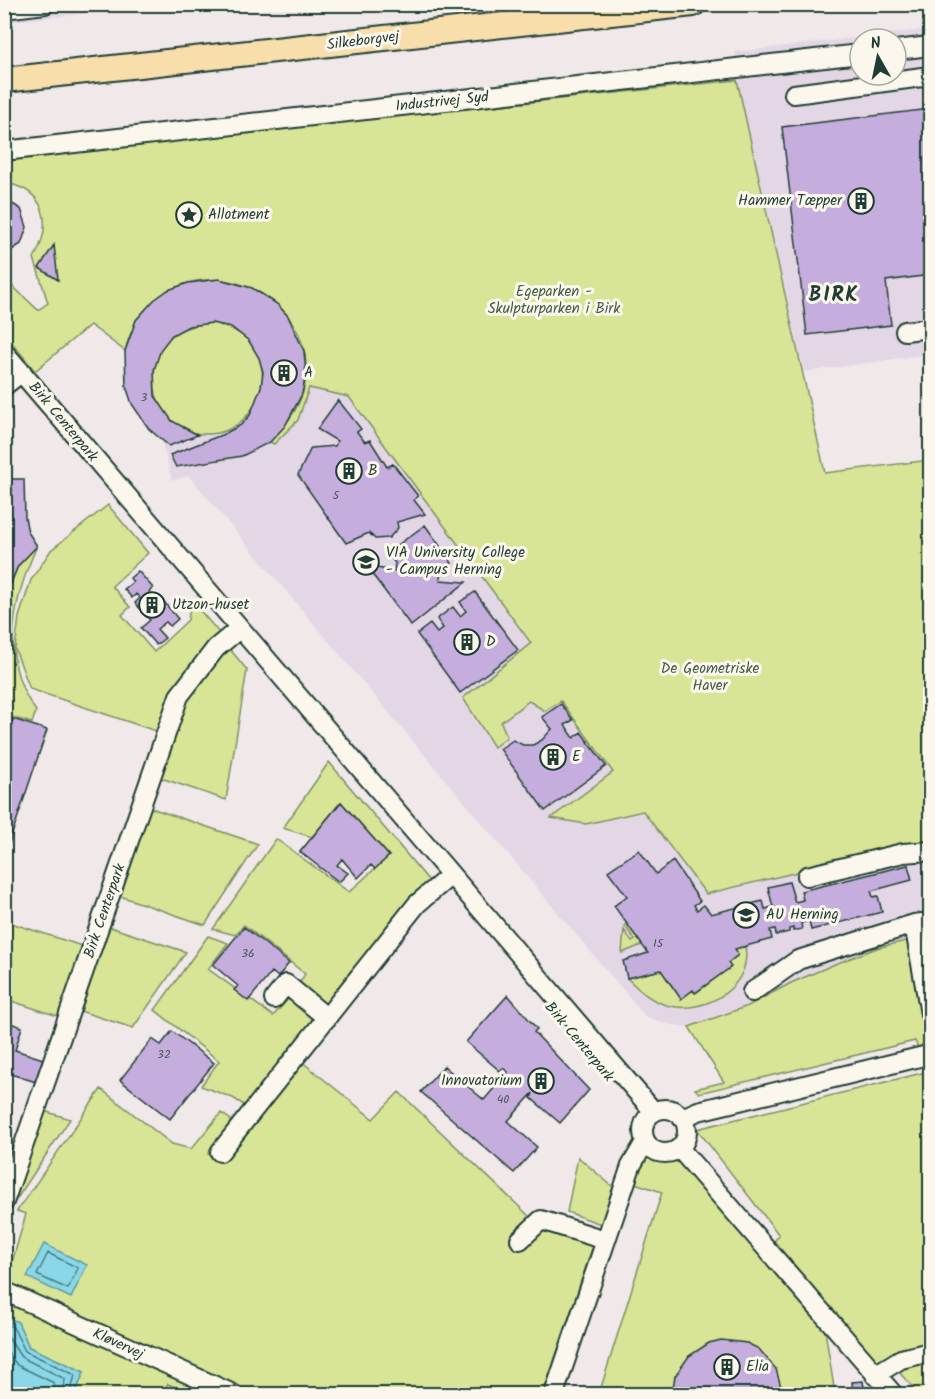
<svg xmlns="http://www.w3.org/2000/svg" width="935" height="1399" font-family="Kalam,sans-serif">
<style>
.built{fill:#e3d7e5;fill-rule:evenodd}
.green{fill:#d8e496;stroke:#7c9065;stroke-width:1.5}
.water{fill:#8ad7e9;stroke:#5f99a1;stroke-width:1.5}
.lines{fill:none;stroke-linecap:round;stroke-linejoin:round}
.shore{stroke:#4a7b7c;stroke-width:1.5}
.building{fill:#c5aedd;stroke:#1f3d34;stroke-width:1.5}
.minor-casing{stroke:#1f3d34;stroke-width:22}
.major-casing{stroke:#1f3d34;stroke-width:28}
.minor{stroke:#fbf7ec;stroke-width:18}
.major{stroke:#f8deab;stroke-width:24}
.labels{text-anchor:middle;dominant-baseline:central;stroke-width:6;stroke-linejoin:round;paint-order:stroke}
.number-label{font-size:12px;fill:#48595e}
.street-label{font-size:15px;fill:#1f3d34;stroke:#fbf7ec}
.poi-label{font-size:15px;fill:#1f3d34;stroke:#fbf7ec;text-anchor:start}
.park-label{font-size:15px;fill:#445e48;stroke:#fbf7ec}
.district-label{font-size:21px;font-weight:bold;letter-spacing:1.5px;fill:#1f3d34;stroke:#fbf7ec}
</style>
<rect width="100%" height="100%" fill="#f0e8e9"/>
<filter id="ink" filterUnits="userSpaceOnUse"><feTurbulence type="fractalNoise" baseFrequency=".0167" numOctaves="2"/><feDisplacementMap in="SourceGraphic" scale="12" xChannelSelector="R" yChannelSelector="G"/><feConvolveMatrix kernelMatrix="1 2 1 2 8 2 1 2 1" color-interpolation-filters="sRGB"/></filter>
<g filter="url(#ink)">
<!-- built -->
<path class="built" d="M5,4L163,5L5,22Z
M930,29V354L804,372L737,81L735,52ZM860,39H896V75H860Z
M219,279L252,288L277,304L288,316L304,351L310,388L349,397L531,643L562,701L613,772L552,818L586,824L643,811L706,894L915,844L930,852V935L877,948L835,964L791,983L748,1006L689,1027L666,1024L645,1016L189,476L172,480L162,442L140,418L132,404L126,386L125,351L136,320L168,290L188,283Z"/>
<!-- green -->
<path class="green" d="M737,80L825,473L930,460V852L915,844L706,894L643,811L586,824L551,818L613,772L561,701L545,711L529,701L501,722L507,737L494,747L463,698L531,643L349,397L309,388L298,420L274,444L270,442C288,423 305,402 306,374C311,297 211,249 155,302C138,319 131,327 125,351L90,325L35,371L5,334L4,278L38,310L48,303L34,258C53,225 47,190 5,183V158Z
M212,323C225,326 238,330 248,340C281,374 253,433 209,434C190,435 174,426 163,410C149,389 151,351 173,335C184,326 198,325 212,323Z
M108,505L148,553L112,586L130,607L122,615L154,652L188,620L191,600L221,635L159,732L30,689L15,649L19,617L31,580L51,550Z
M37,546C12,601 0,663 36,711L32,723L11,717L5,737V599L18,566Z
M229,648L247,670L226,800L158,777L185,698Z
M329,762L429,881L419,889L327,1009L297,987L305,974L244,925L235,935L213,929L276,839L349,892L389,856L341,802L312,837L283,828Z
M148,807L258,844L205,925L117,895Z
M5,921L85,947L61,1017L5,999Z
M626,922L642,945L622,953L624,930L632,942L635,940L625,926Z
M107,926L186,952L133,1028L77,1010Z
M930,935V1031L927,1032L926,1044L919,1050L915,1041L699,1093L695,1089L724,1082L689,1027L748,1006L791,983L835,964L877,948Z
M208,936L228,943L208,969L273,1016L292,995L319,1018L247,1107L233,1098L201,1086L219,1061L155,1010Z
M745,946C753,987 705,1014 670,1006C652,1002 640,991 627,978L661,970L681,999L693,990L696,993L730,967L728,963L738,955L735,949Z
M301,1061L373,1119L399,1092L530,1217L513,1237L549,1229L594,1243L543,1394H191L168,1384L160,1394H75L84,1372L29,1347L18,1323L5,1316V1274L13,1259L26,1214L17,1211L101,1089L172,1144L191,1149L221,1113L234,1122L208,1154L224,1159Z
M930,1071V1346L874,1362L773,1243L779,1235L697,1129Z
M44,1111L70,1119L14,1203Z
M647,1154L681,1162L824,1324L835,1394H599L662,1192L632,1182Z
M578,1157L613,1187L601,1224L567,1212Z
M930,1358V1394H919L897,1370Z"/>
<!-- water -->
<path class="water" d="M44,1244L87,1265L71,1298L27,1277Z
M5,1316L18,1322L29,1347L84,1372L75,1394H5Z"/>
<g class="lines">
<!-- shore -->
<path class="shore" d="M48,1253L78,1268L68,1289L37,1275Z
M4,1323L13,1327L25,1351L75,1375L70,1394
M4,1331L21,1357L65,1379L63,1394
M4,1347L17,1365L54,1383V1394"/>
</g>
<!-- building -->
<path class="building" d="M930,109V275L886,281L891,325L807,335L782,127Z
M4,199L21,209L27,227L21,244L4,255Z
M54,245L58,280L39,268Z
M219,279L252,288L277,304L288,316L304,351L306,374L302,394L285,426L270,442L242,456L176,467L170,455L224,434L241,425L250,415L261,387L263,372L259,358L249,341L231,327L212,323L189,326L172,335L161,349L154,370L155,396L172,421L198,435L169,446L149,429L132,404L126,386L125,351L136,320L154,300L168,290L188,283Z
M338,400L361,429L357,432L365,442L370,440L387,467L393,464L418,496L414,500L425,514L397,522L398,528L389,538L375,539L369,533L346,543L298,475L311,448L335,446L337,441L317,429Z
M4,479H24L25,518L28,532L37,546L18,566L4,599Z
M425,525L452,563L441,570L440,580L466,582L411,626L366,566L394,571L395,563L387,553Z
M138,571L153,588L149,592L156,600L160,597L178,619L170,626L166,622L157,629L165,638L156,645L141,628L150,620L146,616L151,612L148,608L143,612L135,603L140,598L136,594L132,598L124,589L133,582L130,578Z
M475,592L518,650L460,693L417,634L430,624L437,633L443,628L437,619L453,607L460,616L466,611L460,602Z
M561,704L573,720L565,725L574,738L581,732L606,766L545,811L500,749L513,740L523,745H533L542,740L552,729L542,717Z
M13,719L47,730L4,858V746Z
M341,802L389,856L375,869L371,865L358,878L342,859L337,865L348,873L339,882L300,852Z
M639,850L656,874L673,861L700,901L694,905L697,910L704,905L711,914L763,901L765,909L773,907L768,887L789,882L795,902L803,900L801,891L908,865L912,880L871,891L873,897L878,896L882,912L811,930L809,921L801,923L802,929L793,931V928L789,929V932L776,935L775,929L770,930L772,939L735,949L738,955L728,963L731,967L695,993L693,990L681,999L661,970L627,978L623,961L648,953L614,906L627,896L608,871Z
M244,927L289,963L278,977L272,972L248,1001L234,990L238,986L213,965Z
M508,995L537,1029L534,1032L589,1090L560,1123L531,1098L533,1093L508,1121L537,1147L514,1173L421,1092L444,1066L484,1100L508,1072L503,1068L500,1071L466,1042Z
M4,1021L22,1027L15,1050L43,1059L36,1082L4,1072Z
M172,1031L214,1063L170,1119L120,1080L152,1039L161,1045Z
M721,1340L747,1343L759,1349L776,1369L783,1394H672L675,1376L689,1356L709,1343Z
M863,1381L865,1394H853L852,1382Z"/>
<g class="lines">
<!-- minor casing -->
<g class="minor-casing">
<path id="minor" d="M4,9L45,4
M896,50L930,46
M794,94L930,76
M4,151L860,54
M905,331L930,328
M4,352L654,1112
M4,386L22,372
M807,876L903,853L930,851
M914,924L930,1014
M752,992L798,960L914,924L930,922
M274,999L286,984L327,1018
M643 1131a22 22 0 1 1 44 0a22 22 0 1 1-44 0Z
M682,1118L698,1111L928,1055L930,1052
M679,1148L893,1394
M220,1152L417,904L451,875
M4,1202L179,696L216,648L239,629
M520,1240L541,1220L605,1240
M4,1291L233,1394
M875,1375L901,1359L930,1352
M554,1394L631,1166L645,1142"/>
</g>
<!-- major casing -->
<g class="major-casing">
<path id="major" d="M4,80L693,4"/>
</g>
<!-- minor -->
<use href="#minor" class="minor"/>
<!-- major -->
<use href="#major" class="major"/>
</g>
</g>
<!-- icons -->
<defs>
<g id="building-ring" transform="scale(1.35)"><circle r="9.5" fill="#fbf7ec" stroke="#1f3d34" stroke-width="1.5"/><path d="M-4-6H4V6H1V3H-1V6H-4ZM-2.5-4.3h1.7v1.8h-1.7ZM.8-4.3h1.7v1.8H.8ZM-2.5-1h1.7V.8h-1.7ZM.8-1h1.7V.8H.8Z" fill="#1f3d34"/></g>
<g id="sight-ring" transform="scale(1.35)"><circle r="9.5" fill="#fbf7ec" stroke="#1f3d34" stroke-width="1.5"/><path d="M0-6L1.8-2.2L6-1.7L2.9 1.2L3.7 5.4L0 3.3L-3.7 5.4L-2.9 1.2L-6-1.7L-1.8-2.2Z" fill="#1f3d34"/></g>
<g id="university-ring" transform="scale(1.35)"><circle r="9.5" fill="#fbf7ec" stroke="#1f3d34" stroke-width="1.5"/><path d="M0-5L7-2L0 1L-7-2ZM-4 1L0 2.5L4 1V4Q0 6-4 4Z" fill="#1f3d34"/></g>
<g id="school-ring" transform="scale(1.35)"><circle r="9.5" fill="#fbf7ec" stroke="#1f3d34" stroke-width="1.5"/><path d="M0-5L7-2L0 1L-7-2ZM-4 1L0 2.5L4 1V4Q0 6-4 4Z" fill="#1f3d34"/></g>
</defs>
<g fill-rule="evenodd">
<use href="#building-ring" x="861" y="201"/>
<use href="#sight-ring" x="189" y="215"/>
<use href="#building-ring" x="284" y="373"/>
<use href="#building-ring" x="349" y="471"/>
<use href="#university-ring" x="366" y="562"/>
<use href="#building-ring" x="152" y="605"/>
<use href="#building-ring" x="467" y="642"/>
<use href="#building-ring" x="553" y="757"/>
<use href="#school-ring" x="746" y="915"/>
<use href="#building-ring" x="541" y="1081"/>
<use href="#building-ring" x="727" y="1367"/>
</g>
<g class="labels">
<!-- number labels -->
<g class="number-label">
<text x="144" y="397">3</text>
<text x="336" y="495">5</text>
<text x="658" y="943">15</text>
<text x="248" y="953">36</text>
<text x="164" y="1054">32</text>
<text x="503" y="1099">40</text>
</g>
<!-- street labels -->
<g class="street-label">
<text transform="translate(363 41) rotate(-7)">Silkeborgvej</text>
<text transform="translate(442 102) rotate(-6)">Industrivej Syd</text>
<text transform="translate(63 422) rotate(50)">Birk Centerpark</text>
<text transform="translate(105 911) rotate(-71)">Birk Centerpark</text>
<text transform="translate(579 1042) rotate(50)">Birk Centerpark</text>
<text transform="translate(118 1344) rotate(25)">Kløvervej</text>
</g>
<!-- poi labels -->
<g class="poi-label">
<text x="842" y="201" text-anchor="end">Hammer Tæpper</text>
<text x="208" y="215">Allotment</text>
<text x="304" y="373">A</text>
<text x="368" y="471">B</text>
<text x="386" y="553">VIA University College<tspan x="386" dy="17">- Campus Herning</tspan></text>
<text x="172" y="605">Utzon-huset</text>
<text x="486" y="642">D</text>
<text x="572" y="757">E</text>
<text x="766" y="915">AU Herning</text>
<text x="522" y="1081" text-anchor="end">Innovatorium</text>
<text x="746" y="1367">Elia</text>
</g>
<!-- park labels -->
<g class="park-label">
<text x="554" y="292">Egeparken -<tspan x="554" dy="17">Skulpturparken i Birk</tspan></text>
<text x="710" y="669">De Geometriske<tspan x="710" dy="17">Haver</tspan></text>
</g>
<!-- district labels -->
<g class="district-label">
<text x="834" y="295">BIRK</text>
</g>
</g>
<!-- margin -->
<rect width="935" height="1399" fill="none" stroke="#fbf7ec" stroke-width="24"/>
<rect x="12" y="12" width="911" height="1375" fill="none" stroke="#1f3d34" stroke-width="2" filter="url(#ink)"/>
<!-- north arrow -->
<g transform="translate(878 57) rotate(351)"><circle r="28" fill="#fbf7ec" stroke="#a3ada2" stroke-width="1.5"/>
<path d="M0-4.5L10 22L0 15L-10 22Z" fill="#1f3d34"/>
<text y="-9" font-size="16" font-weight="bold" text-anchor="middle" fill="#1f3d34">N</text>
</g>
</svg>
